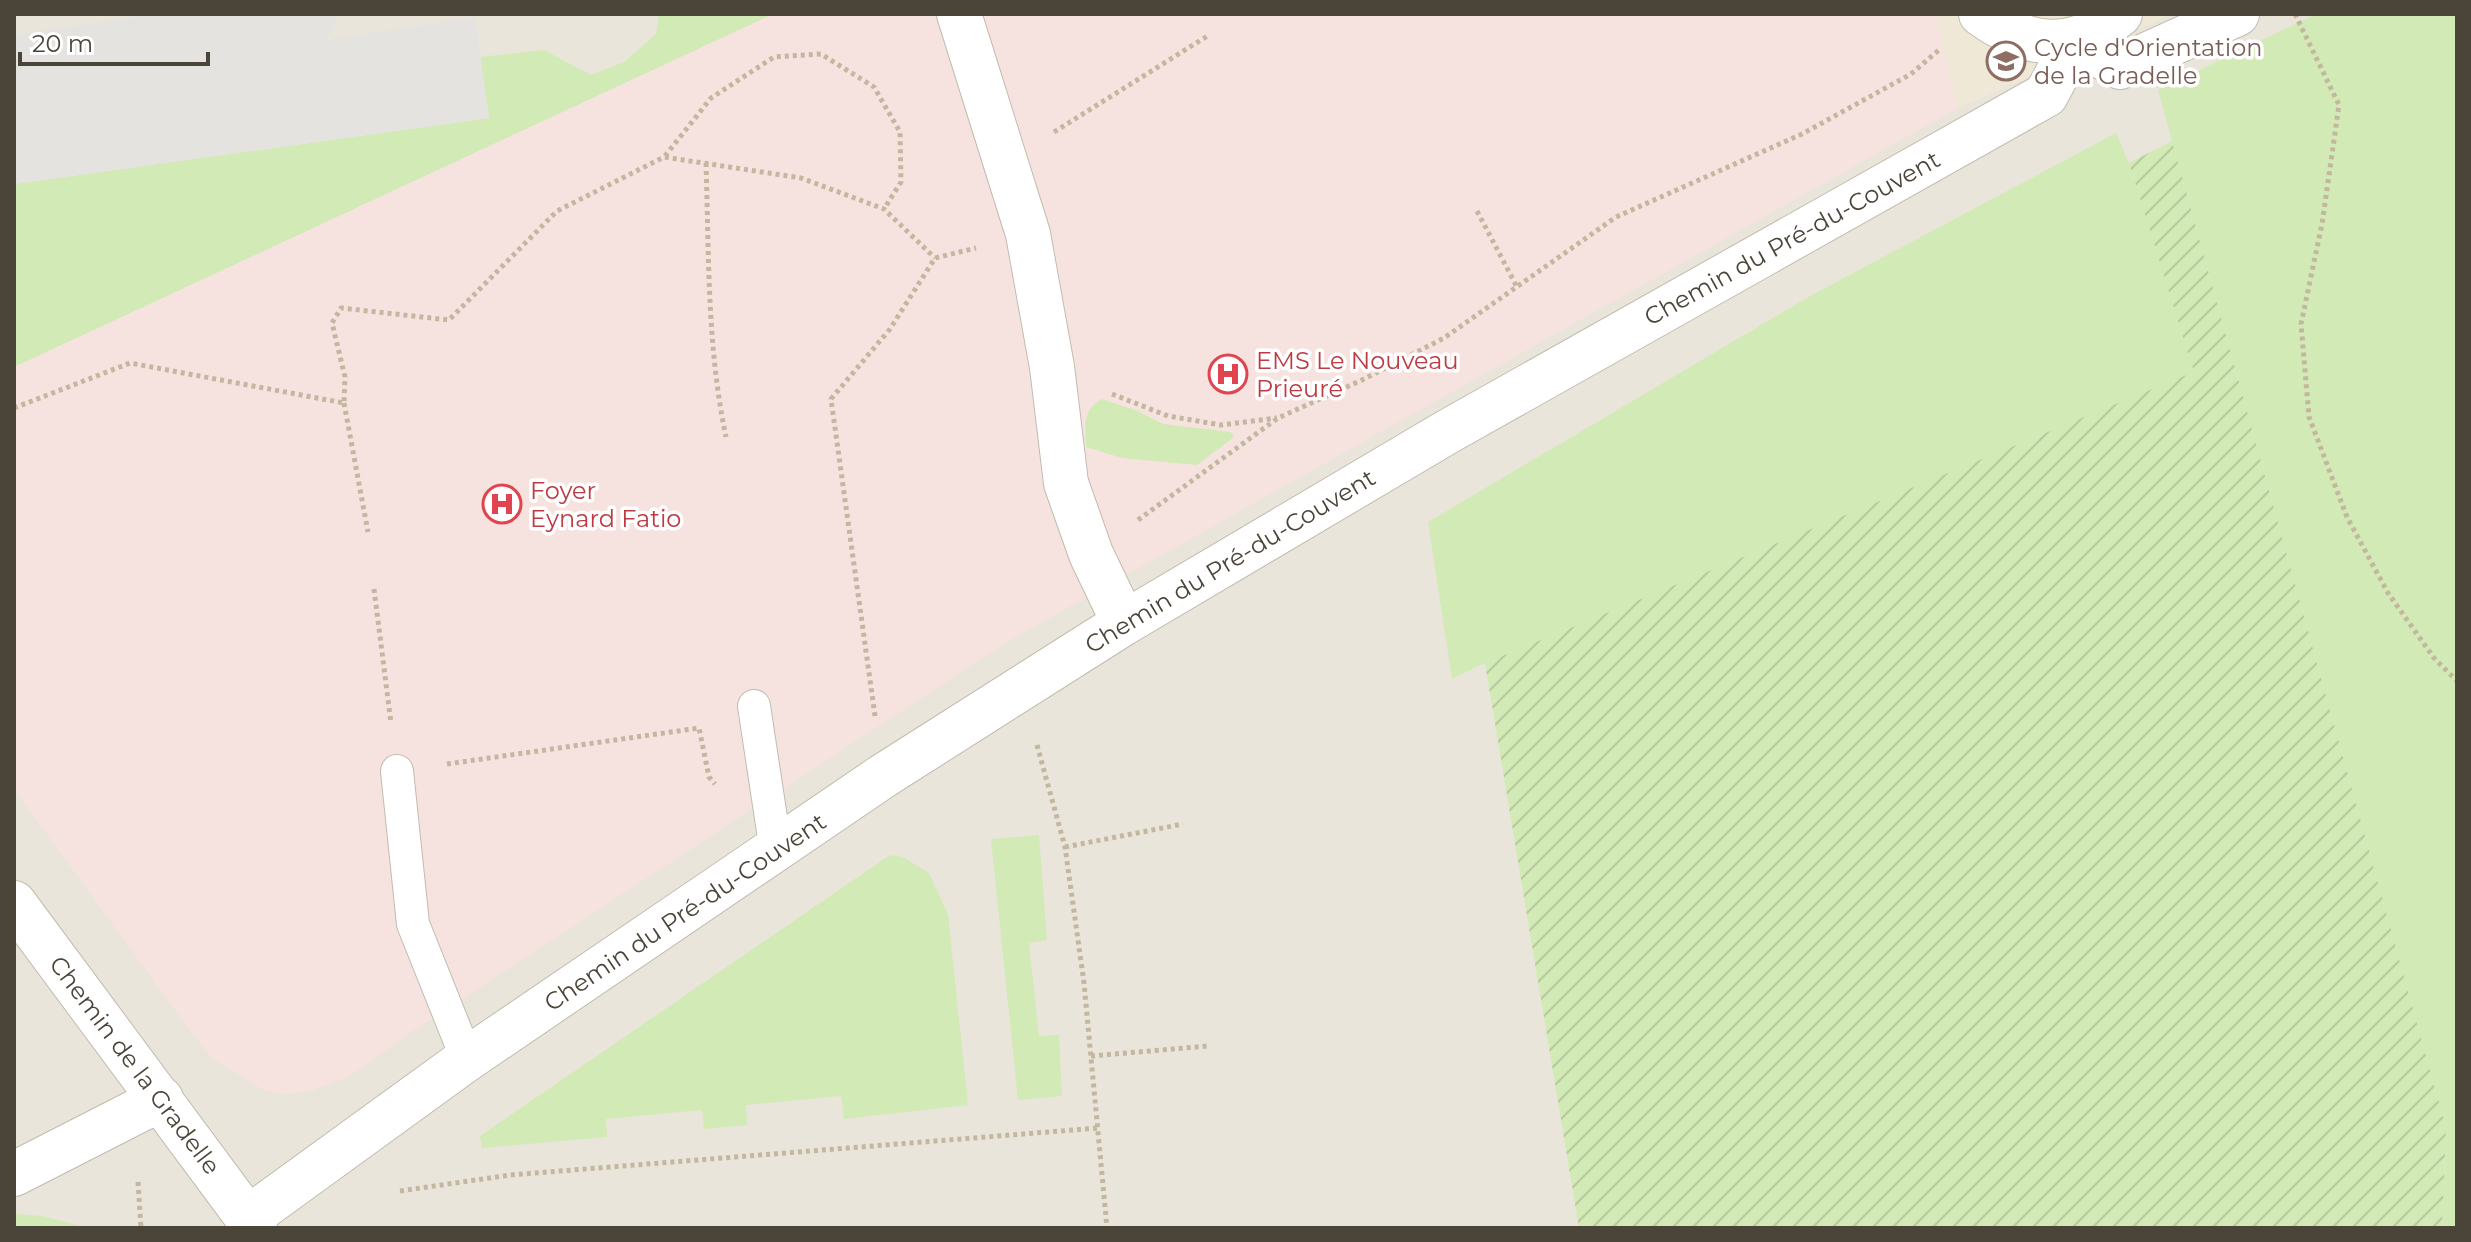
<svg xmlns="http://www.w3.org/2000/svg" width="2471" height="1242" font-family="Montserrat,sans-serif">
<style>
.residential{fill:#eae5da}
.education{fill:#efe8d6}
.medical{fill:#f6e3e0}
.green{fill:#d2eab5}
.garden{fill:url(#garden-furrows)}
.parking{fill:#e5e3e0}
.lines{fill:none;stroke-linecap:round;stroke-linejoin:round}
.service-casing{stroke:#c2bbae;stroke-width:34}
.minor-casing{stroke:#c2bbae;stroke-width:46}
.tertiary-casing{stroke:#c2bbae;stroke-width:46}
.path{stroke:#c4b79f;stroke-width:5;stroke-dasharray:4 4;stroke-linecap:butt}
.service{stroke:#fff;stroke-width:32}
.minor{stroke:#fff;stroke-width:44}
.tertiary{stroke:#fff;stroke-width:44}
.labels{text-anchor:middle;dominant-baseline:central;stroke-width:7;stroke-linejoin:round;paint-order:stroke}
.education-label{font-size:24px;fill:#785e54;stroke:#fff;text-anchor:start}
.street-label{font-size:24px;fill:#4b4439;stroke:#fff}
.health-label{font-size:24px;fill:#be3a42;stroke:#fff;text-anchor:start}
</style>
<defs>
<pattern id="garden-furrows" width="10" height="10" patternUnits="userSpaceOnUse" patternTransform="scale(2)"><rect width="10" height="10" fill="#d2eab5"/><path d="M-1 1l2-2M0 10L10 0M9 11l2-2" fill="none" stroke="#b6ca9c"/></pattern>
</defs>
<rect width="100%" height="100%" fill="#f6f3ec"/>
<!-- residential -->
<path class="residential" d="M14,14H2457V1228H14Z"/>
<!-- education -->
<path class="education" d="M1935,14H2172L1958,108Z"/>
<!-- medical -->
<path class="medical" d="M773,14H1935L1958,108L1010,640L407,1035L351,1075L311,1091L280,1094L262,1089L213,1059L189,1029L14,789V367Z"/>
<!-- green -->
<path class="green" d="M659,14H773L14,367V184L489,118L480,57L544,50L591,75L624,62L656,34Z
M2316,14H2457V1228H2442L2446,1128L2158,90Z
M2116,133L2129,163L2195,372L1485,663L1452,679L1428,522L1810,296Z
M1102,399L1138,411L1163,424L1231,432L1234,437L1197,465L1122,458L1086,447C1085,426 1082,410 1102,399Z
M1039,835L1047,940L1029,943L1039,1036L1059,1035L1062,1096L1018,1100L991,839Z
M890,855L903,857L929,873L948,914L968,1105L844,1119L841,1096L746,1105L747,1125L704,1129L702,1110L606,1119L607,1137L482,1148L480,1136Z
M14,1214L42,1216L89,1228H14Z"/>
<!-- garden -->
<path class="garden" d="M2172,141L2446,1128L2442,1228H1579L1485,663L2194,372L2129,163Z"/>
<!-- parking -->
<path class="parking" d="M155,14H339L327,40L475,17L489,118L14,184V35Z"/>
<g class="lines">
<!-- service casing -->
<g class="service-casing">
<path id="service" d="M754,706L776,851
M397,771L413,924L467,1059"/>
</g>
<!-- minor casing -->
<g class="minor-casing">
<path id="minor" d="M959,14L1028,234L1052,367L1066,483L1091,554L1124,623
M1981,14C2029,49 2073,53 2120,14
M14,1174L161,1099
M248,1218L467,1059L883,776L1124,623L1447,432L2046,95L2075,41L2120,67L2237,14"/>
</g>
<!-- tertiary casing -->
<g class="tertiary-casing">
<path id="tertiary" d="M14,903L255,1228"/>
</g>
<!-- path -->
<path class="path" d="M2295,14L2339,105L2322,224L2301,324L2309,417L2347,517L2388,593L2434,658L2457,681
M1054,132L1209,35
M665,156L711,98L774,57L821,54L874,87L900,132L901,182L884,209
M706,163C709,255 707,347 726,437
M1477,211L1517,287
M1112,394L1168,416L1221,425L1277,418
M344,403L368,532
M14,408L130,363L344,403L345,377L332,323L341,308L449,320L557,211L664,157L801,178L884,209L935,258
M1138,520L1278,418L1362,380L1444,338L1616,217L1802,134L1911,74L1940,49
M374,589L391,723
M875,716L831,399L890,329L935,258L976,248
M1037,745L1065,847L1084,983L1107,1228
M447,764L699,728L709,777L715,784
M1065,847L1183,824
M1091,1056L1208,1046
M138,1182L141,1228
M400,1191L510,1175L1098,1128"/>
<!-- service -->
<use href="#service" class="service"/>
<!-- minor -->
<use href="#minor" class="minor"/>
<!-- tertiary -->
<use href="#tertiary" class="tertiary"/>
</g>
<!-- icons -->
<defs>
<g id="school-ring" transform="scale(2)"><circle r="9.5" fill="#fff" stroke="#8d6e63" stroke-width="1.5"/><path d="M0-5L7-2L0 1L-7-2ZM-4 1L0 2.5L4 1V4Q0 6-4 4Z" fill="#8d6e63"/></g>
<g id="hospital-ring" transform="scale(2)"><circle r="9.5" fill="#fff" stroke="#e0444e" stroke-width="1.5"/><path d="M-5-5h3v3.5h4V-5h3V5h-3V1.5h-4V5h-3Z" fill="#e0444e"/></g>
</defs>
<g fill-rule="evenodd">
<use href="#school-ring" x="2006" y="61"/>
<use href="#hospital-ring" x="1228" y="374"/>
<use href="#hospital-ring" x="502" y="504"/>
</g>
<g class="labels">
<!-- education labels -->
<g class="education-label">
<text x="2034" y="47">Cycle d'Orientation<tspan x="2034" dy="28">de la Gradelle</tspan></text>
</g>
<!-- street labels -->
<g class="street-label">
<text transform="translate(1792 238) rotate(-29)">Chemin du Pré-du-Couvent</text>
<text transform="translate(1230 561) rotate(-31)">Chemin du Pré-du-Couvent</text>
<text transform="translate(685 912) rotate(-34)">Chemin du Pré-du-Couvent</text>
<text transform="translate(135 1065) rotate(53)">Chemin de la Gradelle</text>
</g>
<!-- health labels -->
<g class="health-label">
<text x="1256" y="360">EMS Le Nouveau<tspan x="1256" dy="28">Prieuré</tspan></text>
<text x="530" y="490">Foyer<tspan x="530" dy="28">Eynard Fatio</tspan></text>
</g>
</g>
<!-- border -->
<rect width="2471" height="1242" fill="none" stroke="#4b4439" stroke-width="32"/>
<!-- scale -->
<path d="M20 52v12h188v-12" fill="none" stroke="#4b4439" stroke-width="4"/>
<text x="32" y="52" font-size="24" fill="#4b4439" stroke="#ffffff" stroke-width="6" paint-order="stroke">20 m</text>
</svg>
